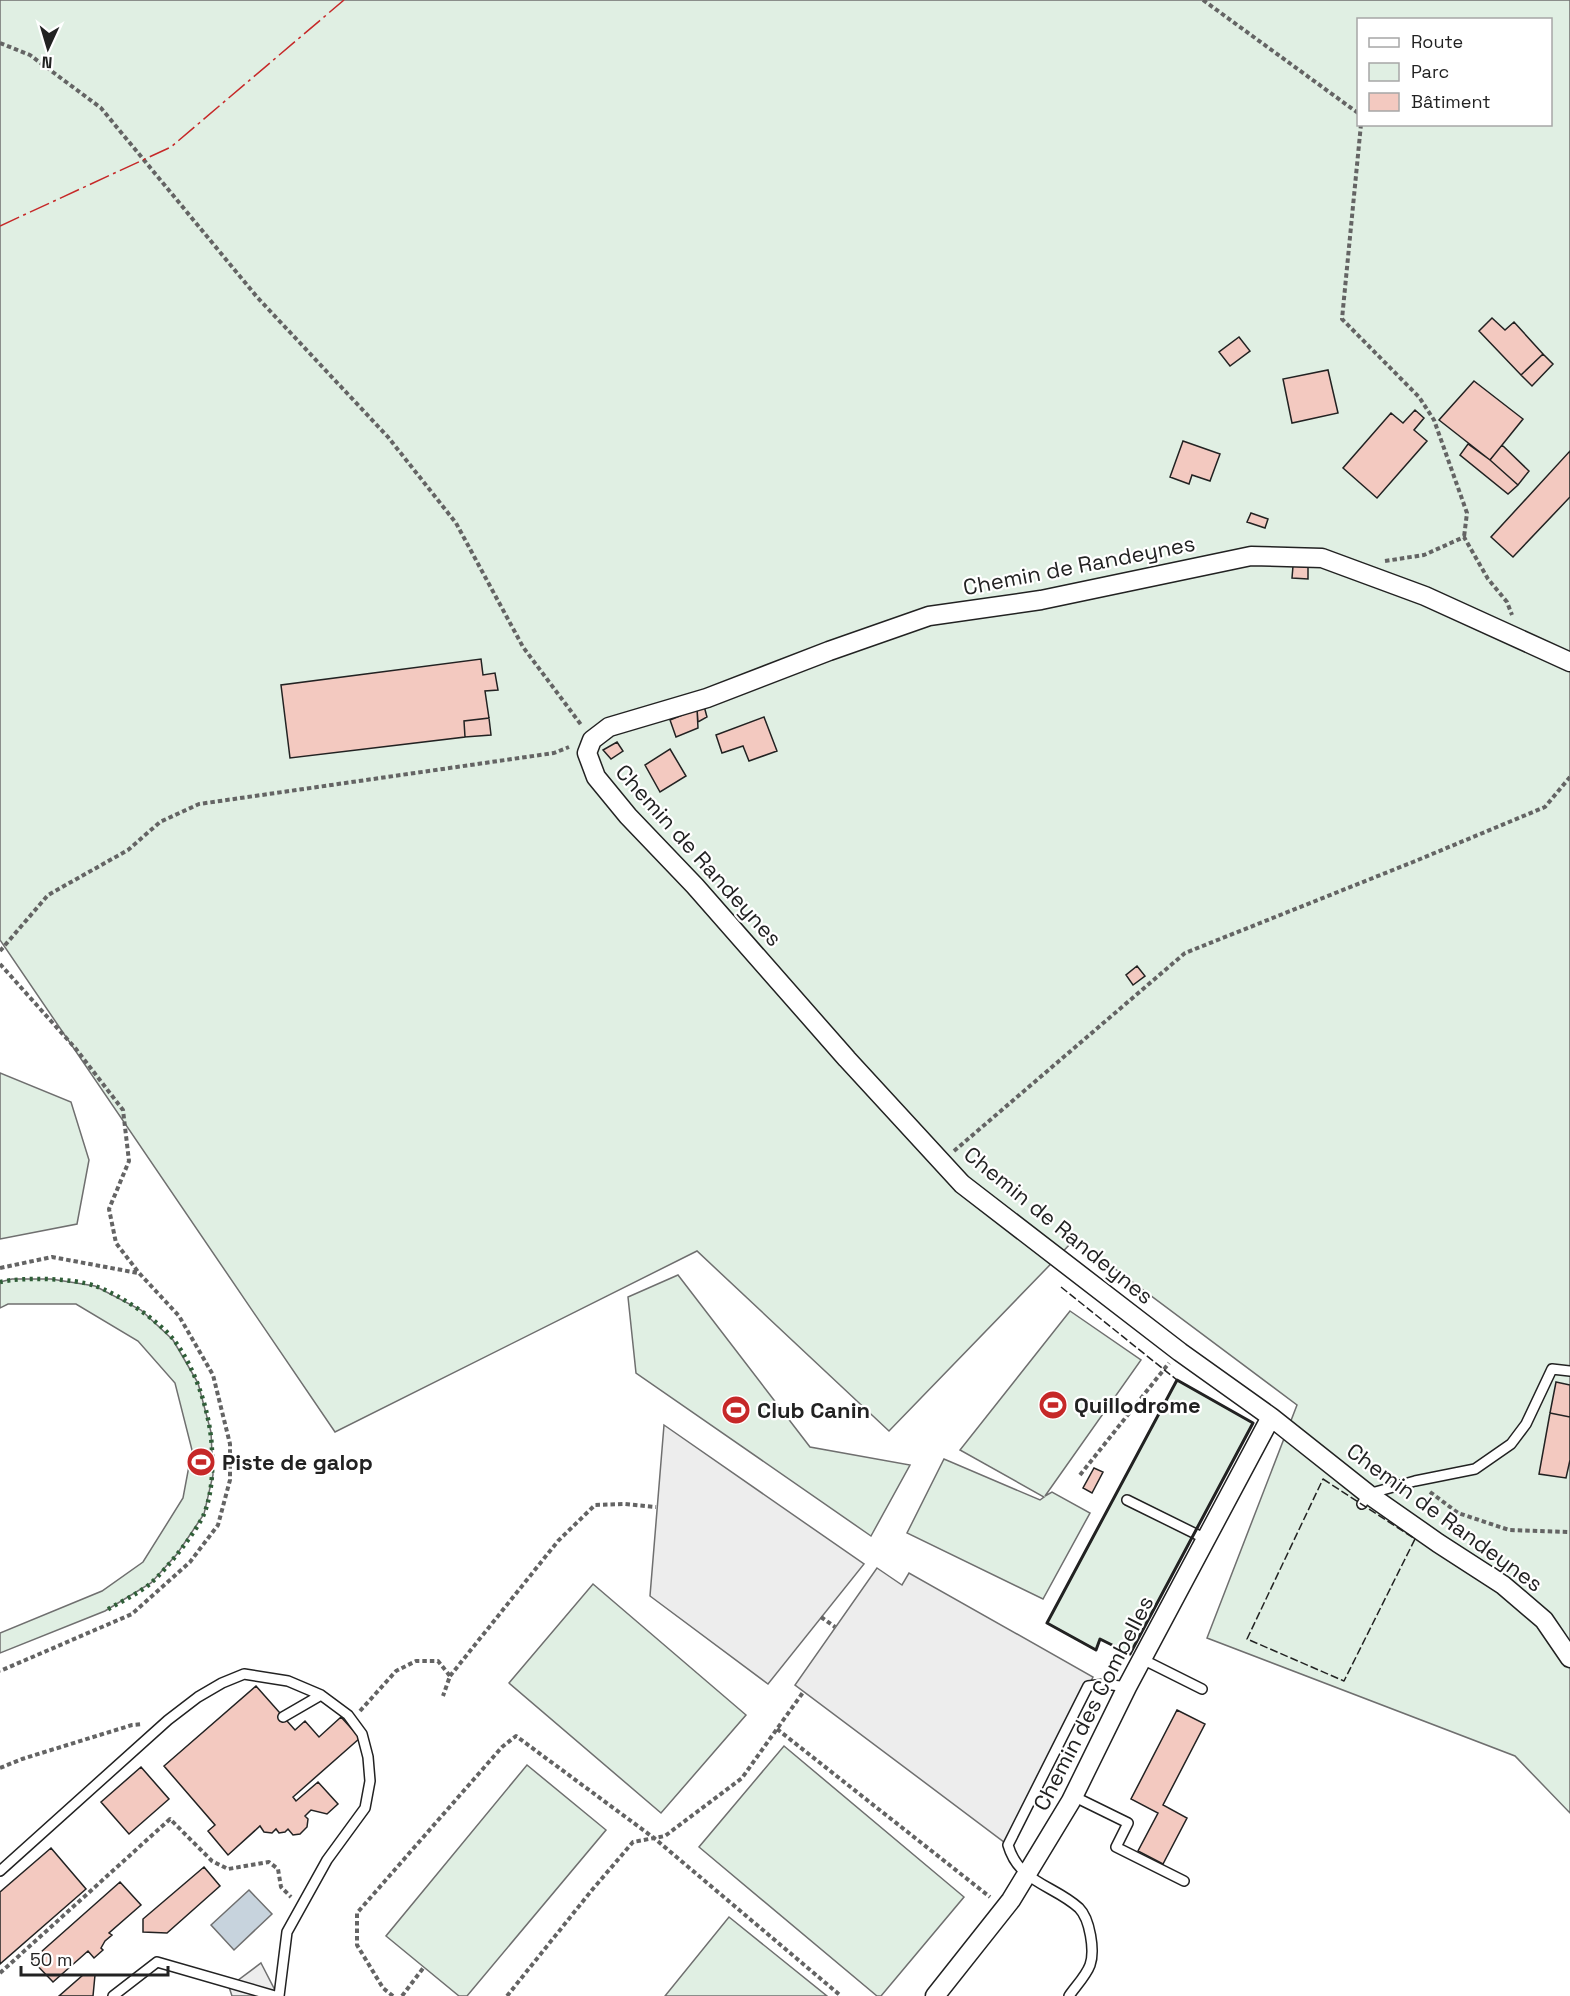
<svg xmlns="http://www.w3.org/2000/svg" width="1570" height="1996" font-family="'Space Grotesk',sans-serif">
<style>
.green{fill:#e0efe3;stroke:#6f6f6f;stroke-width:1.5;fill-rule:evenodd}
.parking{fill:#ededed;stroke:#6f6f6f;stroke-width:1.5}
.water{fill:#c7d3dd;stroke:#6f6f6f;stroke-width:1.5}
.building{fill:#f3c9c0;stroke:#222;stroke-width:1.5}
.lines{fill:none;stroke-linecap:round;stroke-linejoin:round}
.service-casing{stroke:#222;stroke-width:12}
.minor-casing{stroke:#222;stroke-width:21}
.path{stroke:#646464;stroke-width:4;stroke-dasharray:4.5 3;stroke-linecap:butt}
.service{stroke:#fff;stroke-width:9}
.minor{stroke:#fff;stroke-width:18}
.hedge{stroke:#2f5e38;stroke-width:4.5;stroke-dasharray:3 4.5;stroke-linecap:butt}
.fence{stroke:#222;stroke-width:1.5;stroke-dasharray:8 3;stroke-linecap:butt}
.wall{stroke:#222;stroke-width:3}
.power{stroke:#c62828;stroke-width:1.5;stroke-dasharray:21 4.5 3 4.5;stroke-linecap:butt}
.labels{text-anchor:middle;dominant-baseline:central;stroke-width:4.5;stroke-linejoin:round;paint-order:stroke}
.street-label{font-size:22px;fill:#222;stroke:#fff}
.poi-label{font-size:22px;font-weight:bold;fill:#222;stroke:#fff;text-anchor:start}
</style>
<rect width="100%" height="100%" fill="#fff"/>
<!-- green -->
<path class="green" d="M0,0H1570V1813L1515,1756L1207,1638L1297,1405L1075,1239L889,1431L697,1251L335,1432L0,940ZM1358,20H1550V124H1358Z
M0,1073L71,1102L89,1160L77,1224L0,1239Z
M678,1275L810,1447L910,1465L871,1536L636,1373L628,1297Z
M12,1279H51L95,1286L141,1310L173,1340L198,1383L211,1432L213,1475L204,1514L177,1554L151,1583L105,1611L0,1653V1633L102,1591L143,1562L183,1498L192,1450L175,1383L138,1341L76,1304H8L0,1308V1282Z
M1070,1311L1141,1360L1045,1496L1052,1492L1090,1513L1043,1599L907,1533L944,1459L1040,1500L1044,1497L960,1450Z
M1177,1380L1253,1423L1130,1654L1100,1639L1096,1650L1047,1623Z
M593,1584L746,1715L661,1813L509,1683Z
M784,1746L964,1897L881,1996H877L699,1847Z
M527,1765L606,1830L467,1996H459L386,1936Z
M729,1917L827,1996H665Z"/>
<!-- parking -->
<path class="parking" d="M664,1425L864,1564L768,1684L650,1596Z
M877,1568L902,1585L909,1573L1093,1677L1008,1845L795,1685Z
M261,1963L278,1996H232L229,1987Z"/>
<!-- water -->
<path class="water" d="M249,1890L272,1914L234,1950L211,1925Z"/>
<!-- building -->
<path class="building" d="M1492,318L1505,330L1514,322L1543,354L1521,375L1479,331Z
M1239,337L1250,351L1230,366L1219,352Z
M1543,354L1553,364L1532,386L1521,375Z
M1328,370L1338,413L1292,423L1283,379Z
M1474,381L1523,419L1490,460L1439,420Z
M1415,410L1424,418L1414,430L1427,441L1377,498L1343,468L1391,413L1403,423Z
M1183,441L1220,454L1210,481L1192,475L1189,484L1170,477Z
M1468,444L1490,460L1518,485L1508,494L1460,455Z
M1502,445L1529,471L1518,485L1490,460Z
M1570,451V497L1513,557L1491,537Z
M1251,513L1268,519L1265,528L1247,522Z
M1293,566L1308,567V579L1292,578Z
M481,659L483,675L495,673L498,690L485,691L489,718L464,721L465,737L290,758L281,685Z
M704,706L707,717L698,722L697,709Z
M697,709L698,728L676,737L670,720Z
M764,717L777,751L749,761L743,746L722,753L716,735Z
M489,718L491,735L465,737L464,721Z
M617,742L623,751L611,759L603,750Z
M670,749L686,776L660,792L645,765Z
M1137,966L1145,976L1133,985L1126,975Z
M1556,1382L1570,1385V1417L1550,1413Z
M1550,1413L1570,1417V1460L1566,1478L1539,1474Z
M1094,1468L1103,1472L1092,1493L1083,1488Z
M256,1686L295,1730L305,1721L319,1737L341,1717L360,1738L293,1797L296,1801L318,1782L338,1804L327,1814L311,1810L305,1816L308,1819L307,1827L300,1834L293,1835L288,1829L285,1832L279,1833L276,1829L272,1833L264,1832L260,1826L228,1855L208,1831L215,1825L164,1766Z
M1177,1710L1205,1724L1163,1805L1187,1818L1163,1864L1138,1851L1158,1813L1131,1799Z
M141,1767L169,1799L129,1834L101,1802Z
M51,1848L86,1889L0,1964V1892Z
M204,1867L220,1886L167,1933L143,1932V1919Z
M120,1882L141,1905L109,1933L112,1935L105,1941L101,1948L103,1950L94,1958L88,1951L53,1982L32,1960Z
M83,1975H95L93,1996H59Z"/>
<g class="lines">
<!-- service casing -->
<g class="service-casing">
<path id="service" d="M1127,1500L1206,1539
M1362,1504L1368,1494L1415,1481L1475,1469L1511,1444L1526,1424L1552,1369L1570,1371
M1142,1659L1202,1689
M283,1717L321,1695
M1073,1796L1128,1823L1116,1847L1184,1881
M0,1871L168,1720L198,1697L222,1683L244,1674L288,1681L321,1695L348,1715L362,1734L368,1757L370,1781L365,1808L327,1860L287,1932L279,1996
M113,1996L157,1962L275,1996
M1069,1996C1075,1987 1086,1976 1090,1965C1095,1951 1090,1919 1079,1908C1054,1885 1019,1883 1008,1845L1088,1686L1105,1684L1127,1687"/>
</g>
<!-- minor casing -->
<g class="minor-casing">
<path id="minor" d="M1570,662L1425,596L1322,558L1251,556L1041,600L929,616L829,651L707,698L609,727L592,740L587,753L596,777L628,816L695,886L847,1059L962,1184L1180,1352L1271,1417L1368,1494L1438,1543L1503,1585L1544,1620L1570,1658
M935,1996L1011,1900L1071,1801L1127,1687L1271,1417"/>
</g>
<!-- path -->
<path class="path" d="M1203,0L1358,113
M0,43L30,55L101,108L257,297L388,437L456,523L523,647L582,726
M1361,124L1342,319L1419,397L1434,420L1467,513L1464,537
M1385,561L1424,555L1464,537L1488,579L1507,602L1512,615
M0,951L48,895L128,850L160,822L199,804L554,753L569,747
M0,964L76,1049L123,1110L129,1161L109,1209L116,1243L139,1273L179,1316L213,1375L230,1444V1480L218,1525L190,1562L132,1614L0,1671
M954,1151L1185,953L1413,862L1545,807L1570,777
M0,1268L52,1257L138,1273
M1080,1475L1169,1363
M1430,1492L1458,1513L1509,1530L1570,1532
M821,1617L835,1627
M450,1676L558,1541L595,1505L625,1504L656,1507
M360,1711L396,1671L416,1661H438L450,1676L443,1696
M777,1729L990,1897
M0,1768L22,1759L132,1725L142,1724
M0,1973L170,1819L212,1861L228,1869L269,1862L278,1869L281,1887L291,1897
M393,1996L383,1988L357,1945V1913L502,1747L516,1736L654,1838L841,1996
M402,1996L424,1967
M507,1996L592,1890L633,1842L665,1836L742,1778L804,1691"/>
<!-- service -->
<use href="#service" class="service"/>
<!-- minor -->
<use href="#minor" class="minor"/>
<!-- hedge -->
<path class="hedge" d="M0,1282C22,1277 74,1278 95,1286C119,1294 158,1320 174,1340C196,1369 211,1415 212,1451C213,1471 212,1494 204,1514C197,1531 166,1570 151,1583C138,1594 120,1602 105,1611"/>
<!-- fence -->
<path class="fence" d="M1061,1287L1177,1380
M1323,1479L1415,1539L1344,1681L1247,1639Z"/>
<!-- wall -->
<path class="wall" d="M1177,1380L1253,1423L1130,1654L1100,1639L1096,1650L1047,1623Z"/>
<!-- power -->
<path class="power" d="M0,226L171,147L344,0"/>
</g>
<!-- icons -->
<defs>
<g id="stadium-disc" transform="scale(1.5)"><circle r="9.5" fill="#c62828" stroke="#fff"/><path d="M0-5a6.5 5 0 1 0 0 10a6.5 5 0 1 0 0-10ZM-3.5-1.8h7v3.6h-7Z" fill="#fff"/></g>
</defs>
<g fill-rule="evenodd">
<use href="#stadium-disc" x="1053" y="1405"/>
<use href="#stadium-disc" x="736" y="1410"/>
<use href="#stadium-disc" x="201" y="1462"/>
</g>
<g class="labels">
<!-- street labels -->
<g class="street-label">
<text transform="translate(1079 565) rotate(-11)">Chemin de Randeynes</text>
<text transform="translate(699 855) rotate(48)">Chemin de Randeynes</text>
<text transform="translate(1059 1225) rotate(39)">Chemin de Randeynes</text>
<text transform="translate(1445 1517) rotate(36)">Chemin de Randeynes</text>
<text transform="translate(1093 1703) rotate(-63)">Chemin des Combelles</text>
</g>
<!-- poi labels -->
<g class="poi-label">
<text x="1074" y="1405">Quillodrome</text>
<text x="757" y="1410">Club Canin</text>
<text x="222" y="1462">Piste de galop</text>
</g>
</g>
<!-- legend -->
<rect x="1357" y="18" width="195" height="108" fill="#ffffff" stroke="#a7a7a7" stroke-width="1.5"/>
<rect x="1369" y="38" width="30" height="9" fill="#ffffff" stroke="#a7a7a7" stroke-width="1.5"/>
<text x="1411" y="48" font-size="18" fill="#222222">Route</text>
<rect x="1369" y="63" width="30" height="18" fill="#e0efe3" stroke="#a7a7a7" stroke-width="1.5"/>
<text x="1411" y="78" font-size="18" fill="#222222">Parc</text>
<rect x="1369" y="93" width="30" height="18" fill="#f3c9c0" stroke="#a7a7a7" stroke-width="1.5"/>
<text x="1411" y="108" font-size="18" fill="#222222">Bâtiment</text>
<!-- north arrow -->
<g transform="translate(48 48) rotate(184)" stroke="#ffffff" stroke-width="4.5" paint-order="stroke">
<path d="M0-4.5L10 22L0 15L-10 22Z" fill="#222222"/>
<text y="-9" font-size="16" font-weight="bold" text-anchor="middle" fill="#222222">N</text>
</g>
<!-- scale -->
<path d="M21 1966v9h147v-9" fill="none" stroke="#222222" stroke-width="3"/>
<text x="30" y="1966" font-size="18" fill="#222222" stroke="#ffffff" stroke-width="4.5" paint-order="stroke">50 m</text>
</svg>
